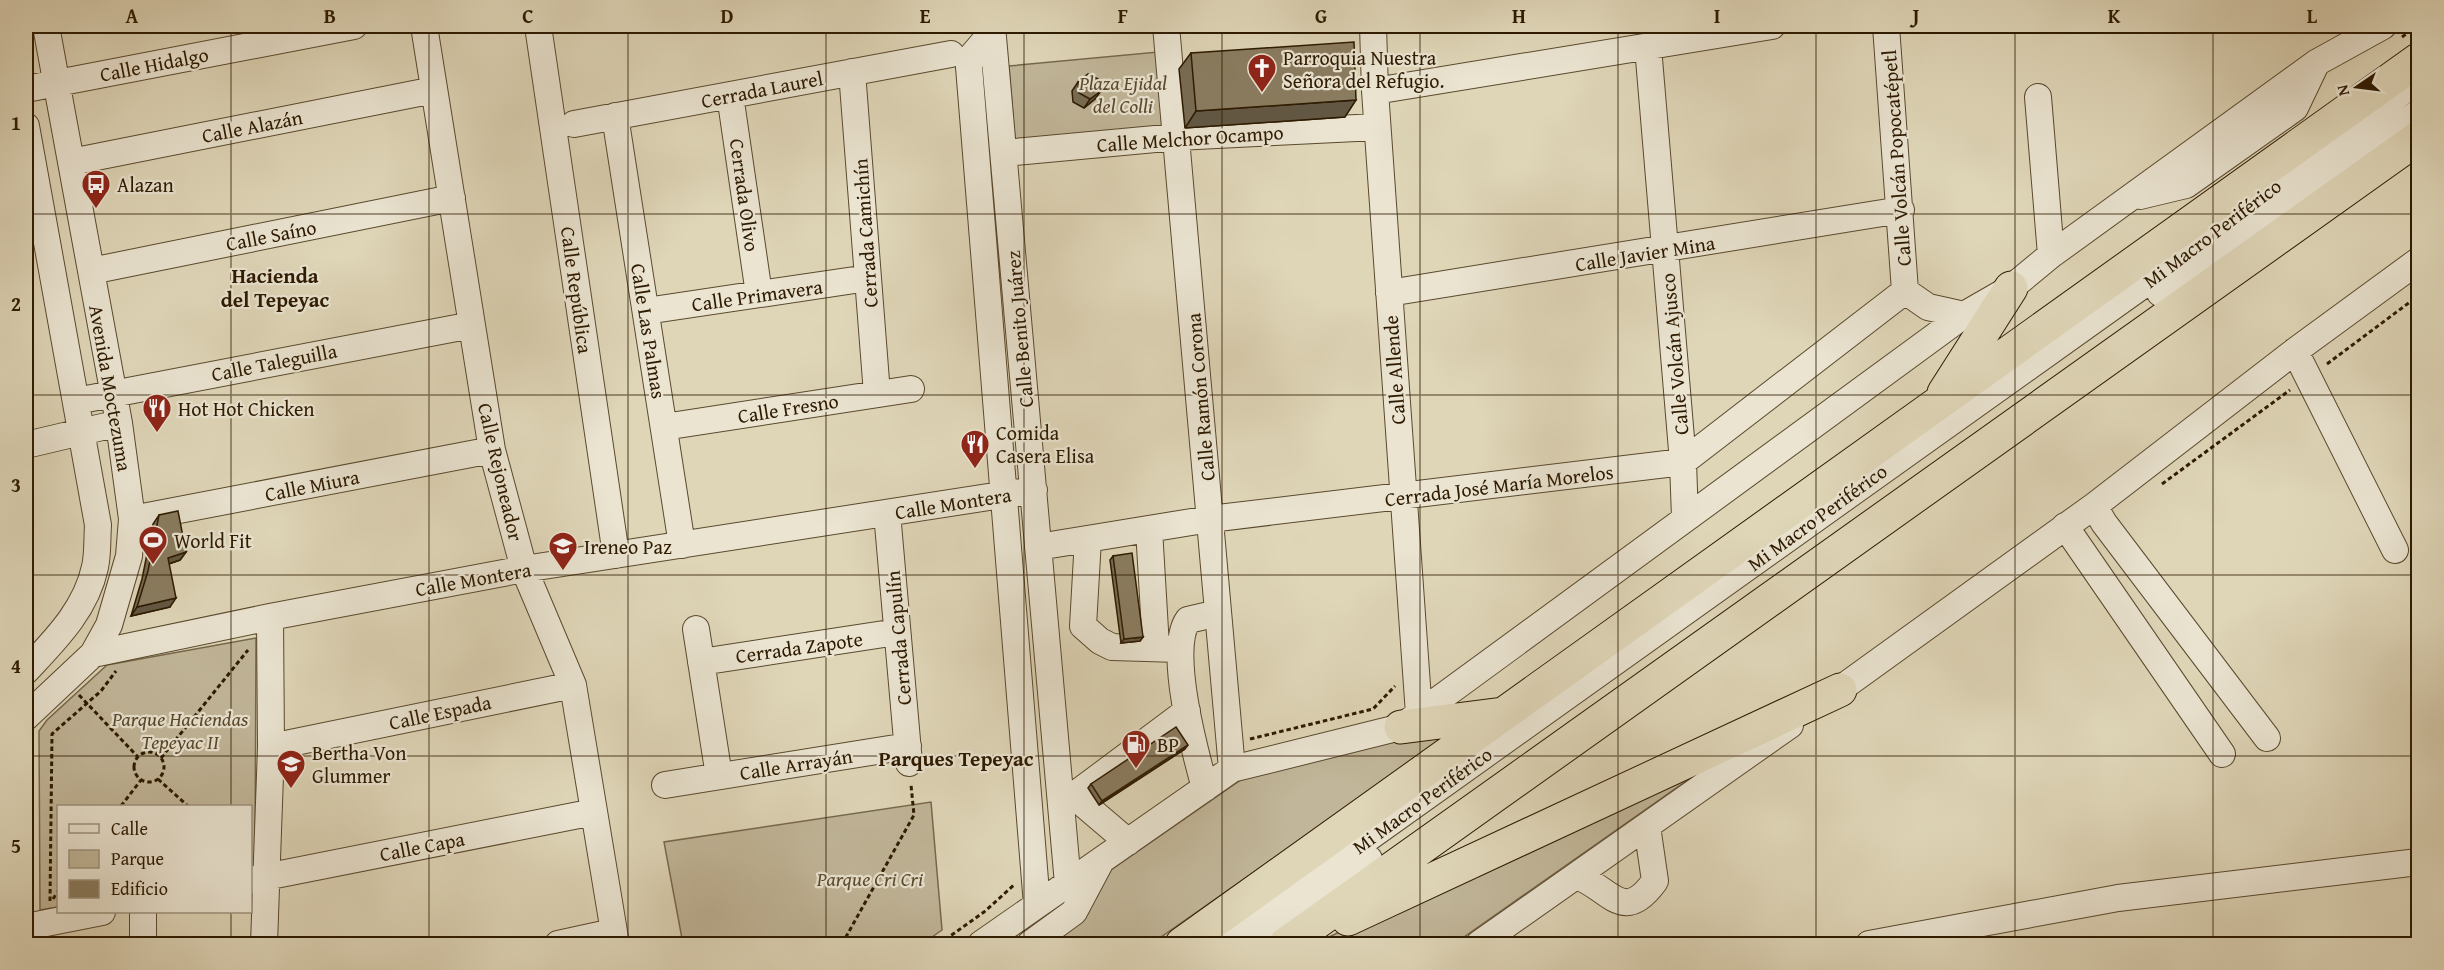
<svg xmlns="http://www.w3.org/2000/svg" width="2444" height="970" font-family="'Gentium Book Plus',serif">
<style>
.green{fill:#c1b699;stroke:#77684c;stroke-width:1.5}
.lines{fill:none;stroke-linecap:round;stroke-linejoin:round}
.minor-casing{stroke:#5a492e;stroke-width:28}
.highway-casing{stroke:#2d1a00;stroke-width:35}
.path{stroke:#2d1a00;stroke-width:3;stroke-dasharray:4.5 3;stroke-linecap:butt}
.minor{stroke:#eae4d1;stroke-width:26}
.highway{stroke:#dfd6b8;stroke-width:33}
.wall{fill:#776b53;stroke:#2d1a00;stroke-width:1.5}
.shaded-wall{fill:#615743;stroke:#2d1a00;stroke-width:1.5}
.building{fill:#8a7c60;stroke:#2d1a00;stroke-width:1.5}
.grid{fill:none;stroke:#2d1a00;stroke-width:1.5;stroke-opacity:0.55}
.labels{text-anchor:middle;dominant-baseline:central;stroke-width:4.5;stroke-linejoin:round;paint-order:stroke}
.poi-label{font-size:20px;fill:#2d1a00;stroke:#eae4d1;text-anchor:start}
.street-label{font-size:20px;fill:#2d1a00;stroke:#eae4d1}
.park-label{font-size:20px;font-style:italic;fill:#59492e;stroke:#eae4d1}
.neighbourhood-label{font-size:21px;font-weight:bold;fill:#2d1a00;stroke:#eae4d1}
.neatline{fill:none;stroke:#2d1a00;stroke-width:2}
.grid-label{font-size:20px;text-anchor:middle;font-weight:bold;fill:#2d1a00}
</style>
<rect width="100%" height="100%" fill="#dfd6b8"/>
<filter id="stains"><feTurbulence type="fractalNoise" baseFrequency=".00333" numOctaves="4"/><feColorMatrix values="0 0 0 0 .2 0 0 0 0 .09 0 0 0 0 .02 0 0 0 .5 -.17"/></filter>
<radialGradient id="worn" r=".72"><stop offset=".6" stop-color="#630" stop-opacity="0"/><stop offset="1" stop-color="#630" stop-opacity=".3"/></radialGradient>
<!-- green -->
<path class="green" d="M1158,52L1164,128L1015,140L1009,66Z
M256,638L255,868L251,869L250,806H58V907L40,910L39,731L47,720L107,665Z
M1446,738L1151,944H1049L1080,923L1108,872L1248,775L1376,743Z
M1739,744L1454,944H1314Z
M931,802L942,930L922,944H683L664,842Z"/>
<g class="lines">
<!-- minor casing -->
<g class="minor-casing">
<path id="minor" d="M424,26L492,450L524,569L573,685L616,944
M538,26L616,555
M992,26L1068,884
M1166,26L1232,769
M1373,26L1375,91L1419,714
M1886,26L1905,291
M993,31L971,57L969,67L1037,905
M1648,47L1683,462L1685,518
M852,72L877,394
M26,89L354,26
M1375,91L1772,26
M730,95L759,294
M2038,97L2051,255
M615,116L682,545
M574,124L951,54
M26,126L98,525C97,539 98,554 95,567C86,610 54,641 26,671
M1004,153L1177,137L1377,127
M71,162L434,90
M2140,196L2186,185L2295,108L2315,66
M91,271L452,198
M1905,291L1928,307L1964,315
M1389,293L1901,210
M2160,293L2418,113
M646,311L868,278
M2295,351L2395,550
M76,401L472,325
M664,427L911,389
M26,445L119,423
M2094,506L2104,523L2267,738
M887,513L909,763
M132,519L492,450
M2065,526L2222,754
M1149,529L1156,647
M1088,539L1083,626L1100,641L1112,647L1179,649
M1038,547L1210,519L1683,462L1905,291
M696,629L719,776
M93,654L270,617L524,569L1034,490
M701,662L897,632
M1825,700L2094,506L2295,351L2418,261
M26,717L93,654L109,625L129,556L132,519L119,423L46,26
M271,747L573,685
M665,785L908,746
M1205,788C1195,752 1167,649 1188,620L1218,613
M1074,796L1128,842
M1061,805L1187,711
M1577,876C1611,889 1623,925 1655,881L1647,826
M250,880L594,812
M26,927L102,912
M143,944V912
M264,944L271,747L270,617
M558,944L613,932
M981,944L1232,769L1401,727L1964,315L2011,288L2051,255L2316,63L2383,26
M1030,944L1074,912L1100,863
M1209,944L1343,856L2157,275L2418,80
M1250,944L1369,859
M1479,944L1790,725
M1869,944L2118,898L2418,862"/>
</g>
<!-- highway casing -->
<g class="highway-casing">
<path id="highway" d="M1944,393L2011,288
M1401,727L1503,714
M1348,919L1840,690
M1182,944L2418,60
M1286,944L2418,138"/>
</g>
<!-- path -->
<path class="path" d="M2402,37L2417,26
M2327,364L2418,296
M2162,484L2290,390
M79,695L138,757
M1250,739L1373,709L1395,686
M134 767a15 15 0 1 1 30 0a15 15 0 1 1-30 0Z
M161,758L248,650
M158,779L188,806
M121,806L141,780
M53,899L58,891
M50,901L52,734L101,691L116,671
M842,944L914,815L911,785
M939,944L984,912L1014,885"/>
<!-- minor -->
<use href="#minor" class="minor"/>
<!-- highway -->
<use href="#highway" class="highway"/>
</g>
<!-- wall -->
<path class="wall" d="M1191,53L1345,117L1185,128L1179,69Z
M1078,82L1095,99L1084,108L1073,102L1072,91Z
M159,515L186,552L180,560L169,564L170,607L131,616L142,579L153,524Z
M1113,556L1143,637L1140,641L1121,643L1110,560Z
M1185,749L1099,805L1088,788L1091,784Z"/>
<!-- shaded-wall -->
<path class="shaded-wall" d="M1101,91L1095,99L1084,108L1090,99Z
M1356,100L1345,117L1185,128L1196,111Z
M186,552L180,560L162,566L168,558Z
M176,598L170,607L131,616L137,607Z
M1143,637L1140,641L1121,643L1124,639Z
M1188,745L1185,749L1099,805L1102,801Z"/>
<!-- building -->
<path class="building" d="M1354,42L1356,100L1196,111L1191,53Z
M1088,74L1100,80L1101,91L1090,99L1079,93L1078,82Z
M178,511L186,552L168,558L176,598L137,607L148,571L159,515Z
M1132,553L1143,637L1124,639L1113,556Z
M1176,727L1188,745L1102,801L1091,784Z"/>
<!-- grid -->
<path class="grid" d="M231,26V806M429,26V944M628,26V944M826,26V944M1024,26V944M1222,26V944M1420,26V944M1618,26V944M1816,26V944M2015,26V944M2213,26V944M26,214H2418M26,395H2418M26,575H2418M26,756H2418M231,912V944"/>
<!-- icons -->
<defs>
<g id="church-pin" transform="scale(1.5)"><path d="M0 17L-7.5 6A9.5 9.5 0 1 1 7.5 6Z" fill="#8f2418" stroke="#eae4d1"/><path d="M-1.2-6h2.4v3.5h3.3v2.4h-3.3V6h-2.4V-.1h-3.3v-2.4h3.3Z" fill="#fff"/></g>
<g id="bus-pin" transform="scale(1.5)"><path d="M0 17L-7.5 6A9.5 9.5 0 1 1 7.5 6Z" fill="#8f2418" stroke="#eae4d1"/><path d="M-5-6H5V4H4V6H2V4H-2V6H-4V4H-5ZM-3.5-4V0h7V-4ZM-3.5 1.2v1.5H-2V1.2ZM2 1.2v1.5H3.5V1.2Z" fill="#fff"/></g>
<g id="restaurant-pin" transform="scale(1.5)"><path d="M0 17L-7.5 6A9.5 9.5 0 1 1 7.5 6Z" fill="#8f2418" stroke="#eae4d1"/><path d="M-5-6h1v4h1v-4h1v4h1v-4h1v5L-1.5 .5V6h-2V.5L-5-1ZM5-6V6H3V1.5H1.5Q1.5-4 5-6Z" fill="#fff"/></g>
<g id="stadium-pin" transform="scale(1.5)"><path d="M0 17L-7.5 6A9.5 9.5 0 1 1 7.5 6Z" fill="#8f2418" stroke="#eae4d1"/><path d="M0-5a6.5 5 0 1 0 0 10a6.5 5 0 1 0 0-10ZM-3.5-1.8h7v3.6h-7Z" fill="#fff"/></g>
<g id="school-pin" transform="scale(1.5)"><path d="M0 17L-7.5 6A9.5 9.5 0 1 1 7.5 6Z" fill="#8f2418" stroke="#eae4d1"/><path d="M0-5L7-2L0 1L-7-2ZM-4 1L0 2.5L4 1V4Q0 6-4 4Z" fill="#fff"/></g>
<g id="fuel-pin" transform="scale(1.5)"><path d="M0 17L-7.5 6A9.5 9.5 0 1 1 7.5 6Z" fill="#8f2418" stroke="#eae4d1"/><path d="M-5.5-6h7V0h2V4h1.3V-2.5L3-4.5l.8-.8L6-3V5H2.5V1h-1V6h-7ZM-4.2-4.7v3.2H.2V-4.7Z" fill="#fff"/></g>
</defs>
<g fill-rule="evenodd">
<use href="#church-pin" x="1262" y="68"/>
<use href="#bus-pin" x="96" y="184"/>
<use href="#restaurant-pin" x="157" y="408"/>
<use href="#restaurant-pin" x="975" y="444"/>
<use href="#stadium-pin" x="153" y="540"/>
<use href="#school-pin" x="563" y="546"/>
<use href="#fuel-pin" x="1136" y="744"/>
<use href="#school-pin" x="291" y="764"/>
</g>
<g class="labels">
<!-- poi labels -->
<g class="poi-label">
<text x="1283" y="57">Parroquia Nuestra<tspan x="1283" dy="23">Señora del Refugio.</tspan></text>
<text x="117" y="184">Alazan</text>
<text x="178" y="408">Hot Hot Chicken</text>
<text x="996" y="432">Comida<tspan x="996" dy="23">Casera Elisa</tspan></text>
<text x="174" y="540">World Fit</text>
<text x="584" y="546">Ireneo Paz</text>
<text x="1157" y="744">BP</text>
<text x="312" y="752">Bertha Von<tspan x="312" dy="23">Glummer</tspan></text>
</g>
<!-- street labels -->
<g class="street-label">
<text transform="translate(154 64) rotate(-11)">Calle Hidalgo</text>
<text transform="translate(762 89) rotate(-11)">Cerrada Laurel</text>
<text transform="translate(252 126) rotate(-11)">Calle Alazán</text>
<text transform="translate(1190 138) rotate(-4)">Calle Melchor Ocampo</text>
<text transform="translate(1896 158) rotate(-94)">Calle Volcán Popocatépetl</text>
<text transform="translate(745 195) rotate(82)">Cerrada Olivo</text>
<text transform="translate(865 233) rotate(-94)">Cerrada Camichín</text>
<text transform="translate(2212 233) rotate(-37)">Mi Macro Periférico</text>
<text transform="translate(271 235) rotate(-11)">Calle Saíno</text>
<text transform="translate(1645 253) rotate(-9)">Calle Javier Mina</text>
<text transform="translate(577 290) rotate(82)">Calle República</text>
<text transform="translate(757 295) rotate(-8)">Calle Primavera</text>
<text transform="translate(1019 329) rotate(-95)">Calle Benito Juárez</text>
<text transform="translate(649 331) rotate(81)">Calle Las Palmas</text>
<text transform="translate(1674 354) rotate(-95)">Calle Volcán Ajusco</text>
<text transform="translate(274 362) rotate(-11)">Calle Taleguilla</text>
<text transform="translate(1394 370) rotate(-94)">Calle Allende</text>
<text transform="translate(111 388) rotate(80)">Avenida Moctezuma</text>
<text transform="translate(1200 397) rotate(-95)">Calle Ramón Corona</text>
<text transform="translate(788 408) rotate(-9)">Calle Fresno</text>
<text transform="translate(501 472) rotate(77)">Calle Rejoneador</text>
<text transform="translate(312 485) rotate(-11)">Calle Miura</text>
<text transform="translate(1499 485) rotate(-7)">Cerrada José María Morelos</text>
<text transform="translate(953 503) rotate(-9)">Calle Montera</text>
<text transform="translate(1817 517) rotate(-36)">Mi Macro Periférico</text>
<text transform="translate(473 579) rotate(-10)">Calle Montera</text>
<text transform="translate(898 638) rotate(-95)">Cerrada Capulín</text>
<text transform="translate(799 647) rotate(-8)">Cerrada Zapote</text>
<text transform="translate(440 712) rotate(-12)">Calle Espada</text>
<text transform="translate(796 764) rotate(-9)">Calle Arrayán</text>
<text transform="translate(1422 800) rotate(-36)">Mi Macro Periférico</text>
<text transform="translate(422 846) rotate(-11)">Calle Capa</text>
</g>
<!-- park labels -->
<g class="park-label">
<text x="1123" y="82">Plaza Ejidal<tspan x="1123" dy="23">del Colli</tspan></text>
<text x="180" y="718">Parque Haciendas<tspan x="180" dy="23">Tepeyac II</tspan></text>
<text x="870" y="878">Parque Cri Cri</text>
</g>
<!-- neighbourhood labels -->
<g class="neighbourhood-label">
<text x="275" y="275">Hacienda<tspan x="275" dy="24">del Tepeyac</tspan></text>
<text x="956" y="758">Parques Tepeyac</text>
</g>
</g>
<!-- margin -->
<rect width="2444" height="970" fill="none" stroke="#dfd6b8" stroke-width="66"/>
<!-- legend -->
<rect x="57" y="805" width="195" height="108" fill="#eae4d1" stroke="#9e937d" stroke-width="1.5"/>
<rect x="69" y="824" width="30" height="9" fill="#eae4d1" stroke="#9e937d" stroke-width="1.5"/>
<text x="111" y="835" font-size="18" fill="#2d1a00">Calle</text>
<rect x="69" y="850" width="30" height="18" fill="#c1b699" stroke="#9e937d" stroke-width="1.5"/>
<text x="111" y="865" font-size="18" fill="#2d1a00">Parque</text>
<rect x="69" y="880" width="30" height="18" fill="#8a7c60" stroke="#9e937d" stroke-width="1.5"/>
<text x="111" y="895" font-size="18" fill="#2d1a00">Edificio</text>
<!-- north arrow -->
<g transform="translate(2357 87) rotate(256)" stroke="#eae4d1" stroke-width="4.5" paint-order="stroke">
<path d="M0-4.5L10 22L0 15L-10 22Z" fill="#2d1a00"/>
<text y="-9" font-size="16" font-weight="bold" text-anchor="middle" fill="#2d1a00">N</text>
</g>
<rect x="33" y="33" width="2378" height="904" class="neatline"/>
<g class="grid-label">
<text x="132" y="23">A</text>
<text x="330" y="23">B</text>
<text x="528" y="23">C</text>
<text x="727" y="23">D</text>
<text x="925" y="23">E</text>
<text x="1123" y="23">F</text>
<text x="1321" y="23">G</text>
<text x="1519" y="23">H</text>
<text x="1717" y="23">I</text>
<text x="1916" y="23">J</text>
<text x="2114" y="23">K</text>
<text x="2312" y="23">L</text>
<text x="16" y="130">1</text>
<text x="16" y="311">2</text>
<text x="16" y="492">3</text>
<text x="16" y="673">4</text>
<text x="16" y="853">5</text>
</g>
<rect width="100%" height="100%" filter="url(#stains)"/>
<rect width="100%" height="100%" fill="url(#worn)"/>
</svg>
